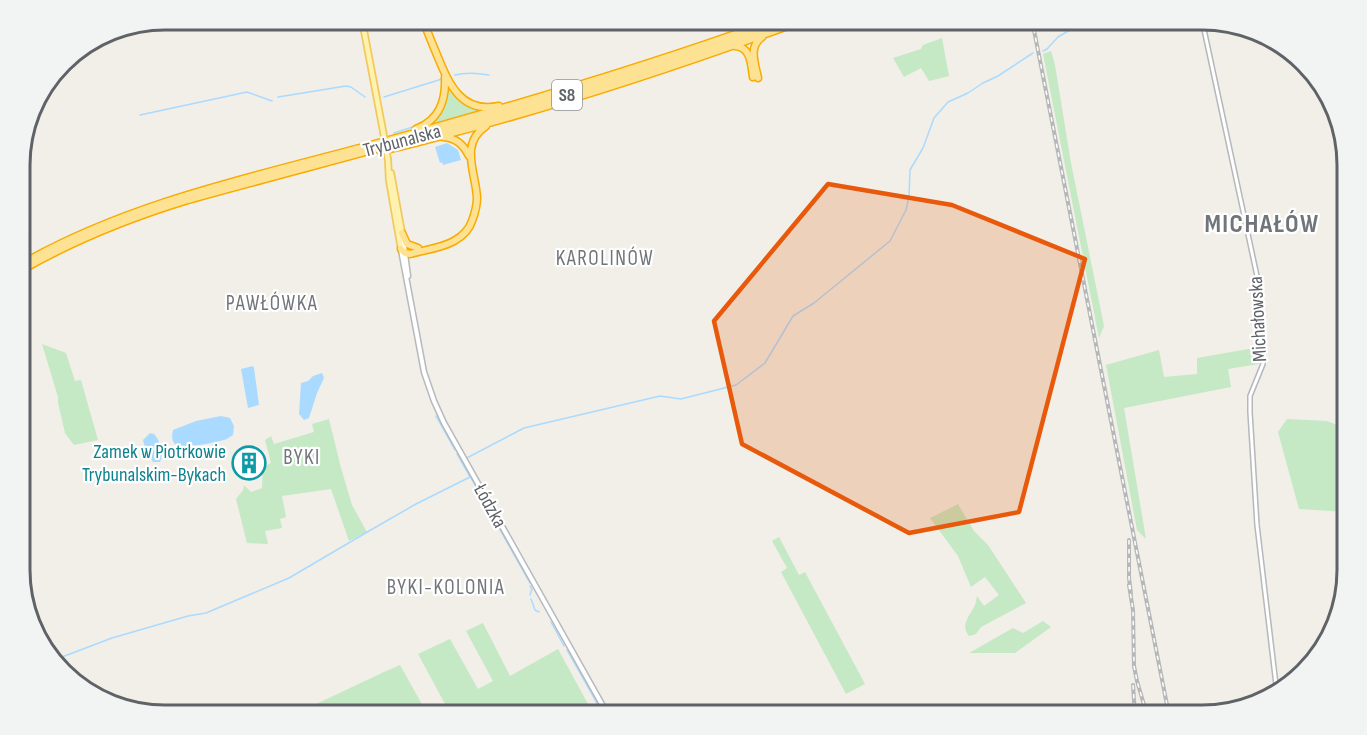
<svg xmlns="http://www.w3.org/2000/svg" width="1367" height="735" font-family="'Sofia Sans Condensed',sans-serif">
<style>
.green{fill:#c5e8c5}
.water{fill:#aadaff}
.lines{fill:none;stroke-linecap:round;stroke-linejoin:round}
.stream{stroke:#aadaff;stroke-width:1.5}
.tertiary-casing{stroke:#b5b8bc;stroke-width:6}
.secondary-casing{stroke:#b6babf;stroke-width:7}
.primary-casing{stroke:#f2c960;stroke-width:8}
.motorway-casing{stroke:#f9ab00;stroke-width:9}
.tertiary{stroke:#fff;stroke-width:3}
.secondary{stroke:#fff;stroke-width:4}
.primary{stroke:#fff2af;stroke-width:4.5}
.motorway{stroke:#fde293;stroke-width:6}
.rail-casing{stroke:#b6b7b8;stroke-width:4}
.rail{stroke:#fff;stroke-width:1.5;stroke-dasharray:4.5;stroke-linecap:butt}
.primary-bridge-casing{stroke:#f2c960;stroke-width:8;stroke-linecap:butt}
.primary-bridge{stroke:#fff2af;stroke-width:4.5}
.marked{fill:#e8590c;fill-opacity:0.2;stroke:#e8590c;stroke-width:4.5;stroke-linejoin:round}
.labels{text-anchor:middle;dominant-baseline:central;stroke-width:4.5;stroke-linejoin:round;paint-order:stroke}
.shield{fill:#fff;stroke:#8f9295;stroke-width:1.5}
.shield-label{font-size:18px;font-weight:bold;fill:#5f6368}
.street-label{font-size:20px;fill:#5f6368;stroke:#fff}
.culture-label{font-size:20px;fill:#0d838f;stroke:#fff;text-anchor:end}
.neighbourhood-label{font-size:21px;letter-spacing:1.5px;fill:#70757a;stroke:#fff}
.district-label{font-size:26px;font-weight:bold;letter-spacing:1.5px;fill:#70757a;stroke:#fff}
.rim{fill:none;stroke:#5f6368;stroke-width:3}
</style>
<rect width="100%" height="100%" fill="#f1efe8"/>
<!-- green -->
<path class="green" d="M942,38L949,76L929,81L921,68L904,77L893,58L921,49L923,45Z
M1051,51L1055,65L1071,163L1104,326L1099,338L1043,54Z
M448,84L455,94L487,110L430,125H429C443,108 446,105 448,84Z
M42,344L66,353L75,381L81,380L98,440L74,445L65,433L58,403V397Z
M1260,347L1259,364L1228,369L1231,387L1124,408L1146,539L1137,530L1106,365L1159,350L1164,377L1197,374V358Z
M329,419L341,468L352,505L367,532L349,541L331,489L282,496L286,517L280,519L282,528L265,531L268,544L247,543L236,499L243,490L244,485L251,492L262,488L263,467L271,463L265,440L271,436L274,444L314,432L312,424Z
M1287,419L1327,421L1347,429V512L1299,509L1278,432Z
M958,504L974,531L988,545L1026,603L981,627L976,634L969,636C960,625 969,617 974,607C976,604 976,600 977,596L984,606L999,595L985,577L971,587L958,556L930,518Z
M779,537L799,575L805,572L865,684L846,694L781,572L787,568L772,541Z
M1043,621L1051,627L1015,653H969L1013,628L1023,633Z
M483,623L510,676L558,649L594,715H451L418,654L450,639L478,689L493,681L466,631Z
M400,665L428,715H293L384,672Z
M1018,708L1026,715H938L934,709Z"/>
<!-- water -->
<path class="water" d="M447,143L458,150L461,160L443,165L442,162L440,163L435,147Z
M253,366L254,368L259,405L248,408L241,369Z
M322,373L324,378L317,393L309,418L304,420L299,414L301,383L308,381L313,376Z
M221,416L230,418L234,426L233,435L227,439C218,442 182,450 175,444C171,440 172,435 173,430L196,421Z
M150,433L154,434C160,440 164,454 160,462H153L146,451L143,440Z"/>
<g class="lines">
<!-- stream -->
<path class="stream" d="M1043,51L1047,49L1058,37L1087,20
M455,75C467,72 477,73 489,75
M278,97L346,86L351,87L365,97
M384,97L442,79
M140,115L247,92L272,101
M431,116L437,107
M394,133L416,126
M436,416L455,450
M461,461L524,428L660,396L681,399L736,385L765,363L793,316L814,303L890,241L906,210L909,197L910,170L923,148L934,118L948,102L968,93L983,83L998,76L1033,53
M471,478L530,583
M530,595L532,589L530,586
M531,599L535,610L539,612
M551,622L564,646
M567,650L598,705
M54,660L112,638L188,616L206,613L289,578L369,531L416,504L470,477L457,454
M600,709L604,715"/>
<!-- tertiary casing -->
<g class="tertiary-casing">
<path id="tertiary" d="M1202,20L1257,276L1263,341V364L1250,396V412L1257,525L1277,693"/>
</g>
<!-- secondary casing -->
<g class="secondary-casing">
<path id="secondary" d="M403,239L408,276
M401,250L424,372L434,401L444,423L608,715"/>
</g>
<!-- primary casing -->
<g class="primary-casing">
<path id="primary" d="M362,20L383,131
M388,160L389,180L401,249
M391,173L402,233"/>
</g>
<!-- motorway casing -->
<g class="motorway-casing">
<path id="motorway" d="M423,20C427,31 432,43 437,55C449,84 461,114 499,106
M735,46C751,47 751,64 753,77
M758,78C755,63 748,47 762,37
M416,129C440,120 446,100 445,77
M443,137C456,138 463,144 469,156
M381,151C415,144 448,134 482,125C591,95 698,59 804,20
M402,233L407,244L418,248
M401,249L405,253L410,254C424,250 442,248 454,241C463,236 469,230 472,221C475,213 477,206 477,198C476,173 459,144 486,126
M20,265C128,203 252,177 371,145C507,108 642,68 775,20
M20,271C74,240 129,218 188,200C318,164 449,131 578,91C649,70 719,45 788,20"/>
</g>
<!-- tertiary -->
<use href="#tertiary" class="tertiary"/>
<!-- secondary -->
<use href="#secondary" class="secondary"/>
<!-- primary -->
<use href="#primary" class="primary"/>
<!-- motorway -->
<use href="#motorway" class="motorway"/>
<!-- rail casing -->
<g class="rail-casing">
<path id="rail" d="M1032,20L1169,715
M1129,540V578L1131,594
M1129,585L1133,610L1134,666L1137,681L1147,715
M1133,685L1135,715"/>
</g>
<!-- rail -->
<use href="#rail" class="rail"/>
<!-- primary-bridge casing -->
<g class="primary-bridge-casing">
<path id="primary-bridge" d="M383,131L388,160"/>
</g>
<!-- primary-bridge -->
<use href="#primary-bridge" class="primary-bridge"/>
</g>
<!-- marked area -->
<path class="marked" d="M828,184L952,205L1085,259L1019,512L909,533L742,444L714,321Z"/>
<!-- icons -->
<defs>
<g id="building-ring" transform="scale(1.725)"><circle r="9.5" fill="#fff" stroke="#0f9aa8" stroke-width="1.5"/><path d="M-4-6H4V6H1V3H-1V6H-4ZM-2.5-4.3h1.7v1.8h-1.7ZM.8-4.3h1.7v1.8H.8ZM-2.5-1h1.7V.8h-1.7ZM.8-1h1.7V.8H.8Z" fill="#0f9aa8"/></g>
</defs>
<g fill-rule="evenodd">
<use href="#building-ring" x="249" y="463"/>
</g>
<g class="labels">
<!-- shield labels -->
<rect class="shield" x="552" y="80" width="30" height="30" rx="4.5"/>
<g class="shield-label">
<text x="567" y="95">S8</text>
</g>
<!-- street labels -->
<g class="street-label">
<text transform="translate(402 141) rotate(-15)">Trybunalska</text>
<text transform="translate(1258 319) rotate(-93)">Michałowska</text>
<text transform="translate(490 506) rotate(61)">Łódzka</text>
</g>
<!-- culture labels -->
<g class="culture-label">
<text x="226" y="452">Zamek w Piotrkowie<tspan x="226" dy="23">Trybunalskim-Bykach</tspan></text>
</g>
<!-- neighbourhood labels -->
<g class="neighbourhood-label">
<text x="605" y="258">KAROLINÓW</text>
<text x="272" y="303">PAWŁÓWKA</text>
<text x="302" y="457">BYKI</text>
<text x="446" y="587">BYKI-KOLONIA</text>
</g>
<!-- district labels -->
<g class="district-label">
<text x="1262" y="224">MICHAŁÓW</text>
</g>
</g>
<!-- crop -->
<path d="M0 0H1367V735H0ZM165 30H1202A135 135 0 0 1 1337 165V570A135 135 0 0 1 1202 705H165A135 135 0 0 1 30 570V165A135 135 0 0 1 165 30Z" fill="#f2f3f3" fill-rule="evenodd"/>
<path class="rim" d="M165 30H1202A135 135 0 0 1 1337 165V570A135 135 0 0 1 1202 705H165A135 135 0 0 1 30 570V165A135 135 0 0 1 165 30Z"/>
</svg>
